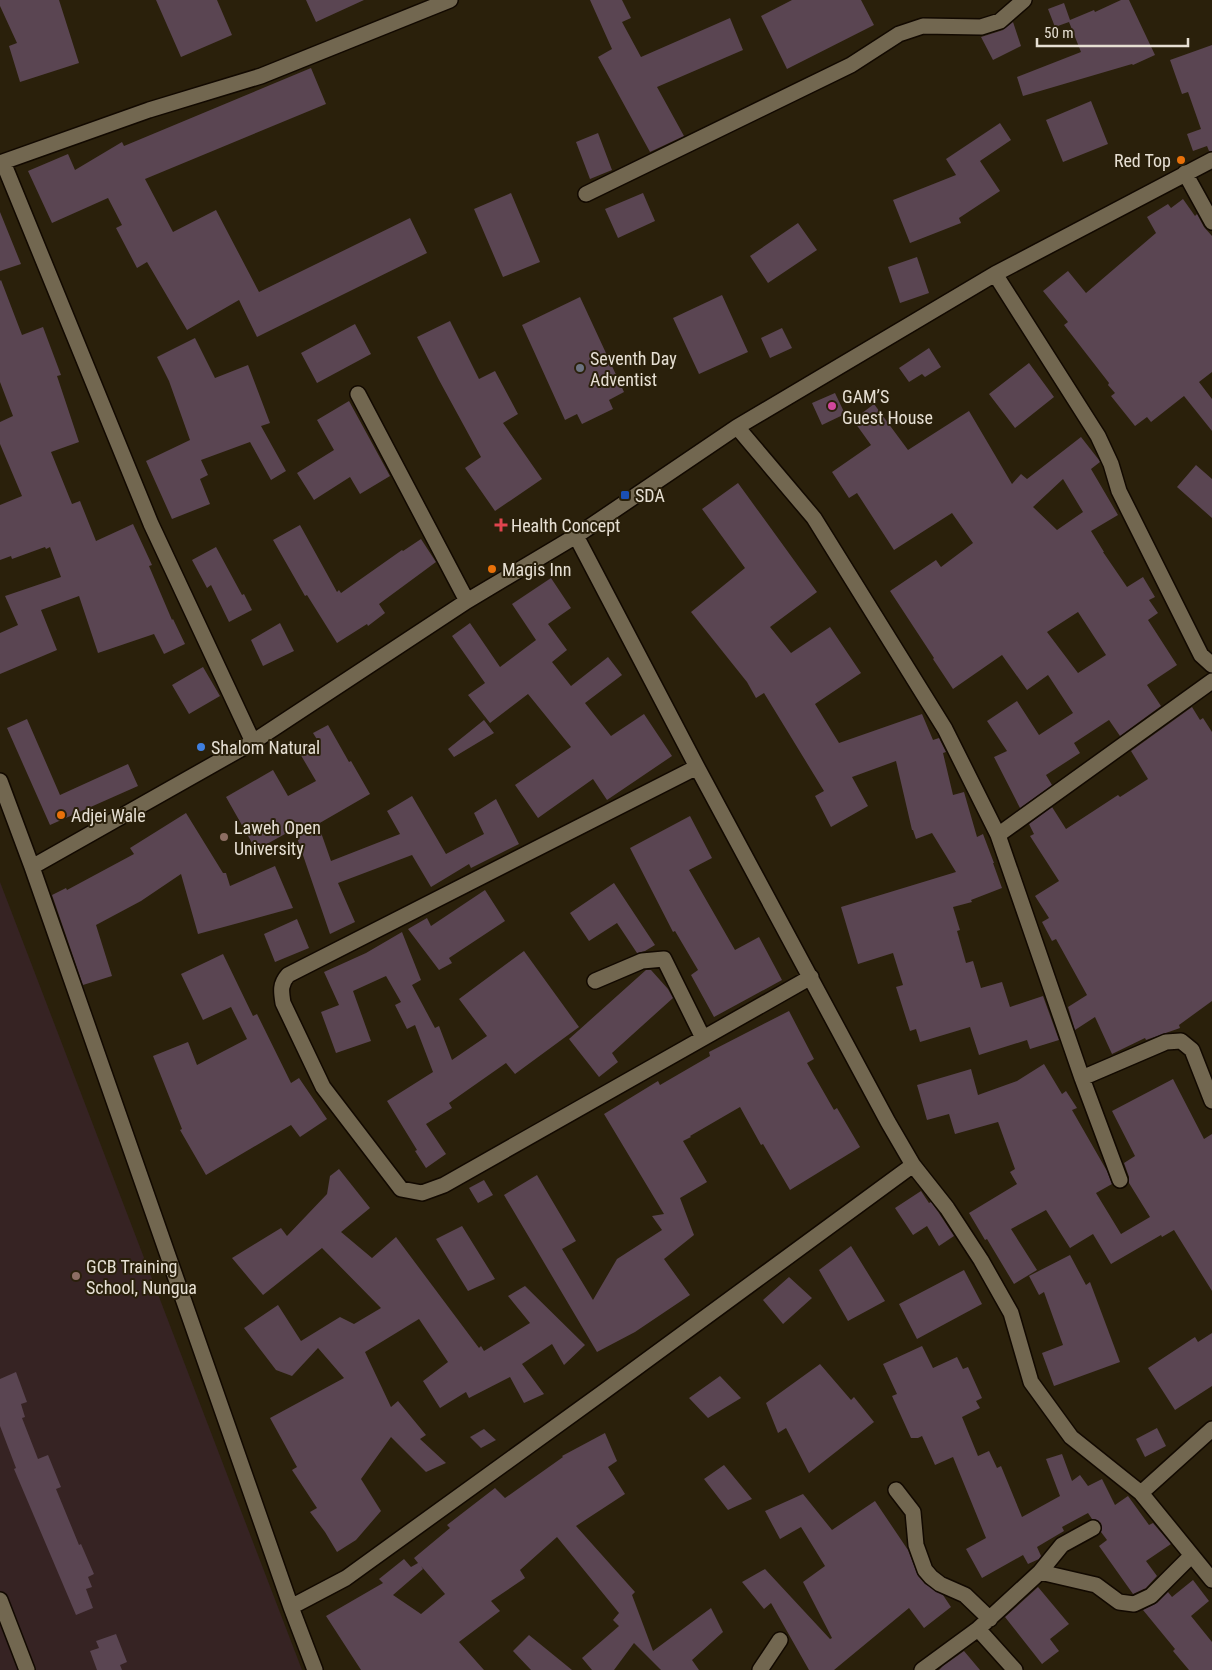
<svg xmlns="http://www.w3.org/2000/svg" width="1212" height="1670" font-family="'Roboto Condensed',sans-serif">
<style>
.education{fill:#362323}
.building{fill:#5a4552;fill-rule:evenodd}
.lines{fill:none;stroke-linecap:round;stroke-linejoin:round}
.minor-casing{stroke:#120900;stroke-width:18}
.minor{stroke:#726750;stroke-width:15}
.food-dot{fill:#e8710a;stroke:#2a200b;stroke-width:2}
.worship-dot{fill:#6b7280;stroke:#2a200b;stroke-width:2}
.hotel-dot{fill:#d1479c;stroke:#2a200b;stroke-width:2}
.transit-dot{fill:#1a4fb4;stroke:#2a200b;stroke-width:2}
.health-dot{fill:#e0444e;stroke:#2a200b;stroke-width:2}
.shop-dot{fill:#3f7fe0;stroke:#2a200b;stroke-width:2}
.education-dot{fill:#8d6e63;stroke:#2a200b;stroke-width:2}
.labels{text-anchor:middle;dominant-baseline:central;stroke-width:4;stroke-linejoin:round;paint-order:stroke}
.poi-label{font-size:18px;fill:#e6dfd3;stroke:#2a200b;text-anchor:start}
</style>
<rect width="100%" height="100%" fill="#2a200b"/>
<!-- education -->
<path class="education" d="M0,882L302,1670H0Z"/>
<!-- building -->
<path class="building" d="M0,0H59L79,63L20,82L9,46L17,43L0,6Z
M156,0H217L232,35L181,57Z
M306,0H364L316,22Z
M590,0H622L631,18L622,22L641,57L730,18L743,50L657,87L684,136L650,152L598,57L612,49Z
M792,0H861L874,25L787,69L761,16Z
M1121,0H1129L1155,55L1133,65L1132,64L1023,96L1017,77L1081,52L1069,22L1055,27L1048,9L1064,3L1070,20L1094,10L1095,12Z
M1013,22L1021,46L993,60L981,37L1003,30Z
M1212,45V151H1209L1207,146L1193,151L1187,134L1201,129L1188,92L1182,94L1170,60Z
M311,68L326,104L145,179L173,232L216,210L259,292L410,218L427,253L257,337L239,300L187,330L147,262L137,268L116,228L122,225L108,198L52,223L28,171L68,154L75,170L122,142L124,146Z
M1091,101L1108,144L1063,162L1046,120Z
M1000,123L1011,140L980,161L1000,191L959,218L961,223L910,243L893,200L956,175L946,159Z
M598,133L612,170L590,179L576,142Z
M511,193L540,262L503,277L474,209Z
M643,193L655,221L618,238L605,209Z
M1183,199L1195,216L1197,214L1204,227L1212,236V372L1199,382L1212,399V431L1184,396L1151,422L1147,417L1135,426L1111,396L1115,393L1108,385L1109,383L1064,325L1068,322L1043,291L1068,271L1086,293L1156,233L1147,217L1168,204L1171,208Z
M0,212L21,264L0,271Z
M798,223L817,250L768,283L750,256Z
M917,257L929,293L900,303L888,267Z
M1,280L22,335L43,327L61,375L57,376L79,442L51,452L72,504L80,501L96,541L133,524L152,565L149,566L172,620L173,619L185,644L164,654L154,634L98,653L79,596L41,610L57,650L0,674V633L18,625L5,596L61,577L50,547L46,549L45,547L12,559L11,556L0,560V505L22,496L0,444V422L13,416L0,382V281Z
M722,295L748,352L699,374L673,318Z
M580,297L624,392L609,400L613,409L582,424L577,414L565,420L522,325Z
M450,321L479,379L495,371L518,414L503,423L542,479L495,511L465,468L481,457L439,380L417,337Z
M355,324L371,354L317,383L301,353Z
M782,328L792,348L770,358L761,338Z
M195,338L215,378L248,365L270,423L261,426L286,471L271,480L250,442L201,460L208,475L200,479L210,504L172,519L146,461L190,440L169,381L157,357Z
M929,348L941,367L925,377L922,374L909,382L899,368Z
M1029,363L1054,397L1015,428L989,394Z
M835,393L845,414L822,425L812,403Z
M349,401L390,476L360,494L350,477L314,500L297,473L334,450L317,420Z
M874,404L908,450L969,411L1012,484L1021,474L1027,479L1081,437L1099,460L1100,462L1091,469L1118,515L1091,531L1104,552H1103L1127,587L1143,577L1155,597L1149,600L1158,613L1148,620L1177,665L1147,685L1161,706L1120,736L1109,720L1074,743L1080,753L1046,775L1052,785L1020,808L994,757L1007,751L987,721L1017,701L1039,735L1073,713L1048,675L1027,690L1002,655L953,689L933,659L934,658L890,591L936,560L941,567L973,543L952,513L894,550L857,493L849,498L832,472L871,445L853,420ZM1063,479L1083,512L1057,530L1033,507ZM1078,612L1106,655L1078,673L1047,632Z
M1196,465L1212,479V518L1177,487Z
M738,483L817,592L770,627L791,653L830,627L861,673L815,704L839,743L922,714L933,740L939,738L946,752L943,753L953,795L964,792L977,837L983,834L994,863H993L1002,888L971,900L972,902L953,907L960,930L957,931L966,963L973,961L981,988L1002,982L1010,1007L1043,996L1059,1040L1030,1049L1027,1040L979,1055L970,1027L920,1042L916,1029L910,1031L896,987L903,985L893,953L858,964L841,907L956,872L932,833L916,839L913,830H912L896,761L852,777L868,806L831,827L815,796L824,791L764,693L756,698L747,682L691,612L745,568L702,509Z
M300,525L337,592L339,590L341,593L402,550L403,551L421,539L436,562L379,604L385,613L368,626L367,624L337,643L307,595L305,596L273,540Z
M216,547L242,595L244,594L252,610L229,622L211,585L207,588L192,560Z
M551,578L571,608L548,624L567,650L552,662L571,686L608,657L622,675L585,703L611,736L644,714L672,756L607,800L593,779L538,818L515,785L571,747L528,694L490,723L468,695L485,683L452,636L470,623L500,667L536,640L512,604Z
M280,623L294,651L263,666L251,640Z
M203,667L220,696L189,714L172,685Z
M1192,707L1200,720L1203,718L1212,732V1001L1179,1025L1180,1028L1146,1040L1145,1038L1112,1054L1095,1017L1075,1030L1068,1007L1087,995L1056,939L1052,941L1042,922L1049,918L1035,896L1059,881L1030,836L1034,834L1029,824L1052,807L1066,829L1118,795L1120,797L1148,779L1131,751Z
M27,719L60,795L128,764L138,786L50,825L7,728Z
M484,720L494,733L454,757L448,749Z
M328,725L349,762L351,761L370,794L318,824L331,861L400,834L387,811L412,796L446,854L484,834L474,813L496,799L519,844L471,868L469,864L431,887L412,855L338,883L355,922L330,934L294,829L256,850L226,797L273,770L288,796L316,781L299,752L318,741L313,733Z
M186,813L223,873H226L230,886L275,866L293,908L198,934L181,874L141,901L96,925L112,976L83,985L52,895L66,888L67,890L134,854L130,848Z
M690,816L712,858L689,870L735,950L759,937L782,980L714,1017L691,975L698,970L675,931L673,932L630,848Z
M614,883L655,945L645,951L637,953L617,923L589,941L570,913Z
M485,890L505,921L449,958L452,963L439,970L408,929L427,918L431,926Z
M297,919L309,948L275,962L264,934Z
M402,932L421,980L412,985L435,1028L439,1026L452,1060L487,1036L459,999L524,951L579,1027L515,1074L506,1063L449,1103L452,1108L426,1124L446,1154L426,1168L415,1151L417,1150L387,1101L433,1072L415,1025L407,1029L395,1005L401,1002L386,976L353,991L371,1041L336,1053L321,1012L339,1005L324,972L366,953Z
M223,954L253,1016L257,1014L291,1083L299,1078L327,1119L300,1137L291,1125L206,1175L180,1130L182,1129L153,1056L188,1042L197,1065L247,1039L231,1007L203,1020L181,974Z
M646,970H651L668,989L673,998L612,1053L618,1062L599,1077L569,1039Z
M789,1011L814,1059L807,1063L834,1110L837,1108L860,1147L790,1190L763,1144L761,1145L740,1107L690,1136L691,1137L683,1141L707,1182L680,1198L694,1235L664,1259L690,1295L635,1332L597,1352L504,1195L537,1175L576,1241L562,1249L593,1300L617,1259L662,1230L652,1216L664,1214L604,1114L658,1081L660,1085L710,1056L709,1052Z
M1044,1064L1062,1094L1066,1091L1077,1108L1072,1110L1107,1171L1112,1184L1096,1193L1121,1234L1150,1217L1129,1183V1177L1124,1163L1135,1156L1112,1111L1173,1079L1204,1139L1212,1134V1291L1174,1230L1162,1237L1161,1235L1111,1264L1093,1234L1070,1248L1046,1210L1011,1229L1037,1270L1014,1284L987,1239L985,1240L969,1213L1017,1184L1010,1172L1015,1169L998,1122L955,1134L949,1114L927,1120L917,1085L971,1069L978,1095L1017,1081Z
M339,1169L370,1208L341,1232L372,1258L396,1237L479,1348L481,1346L484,1351L530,1323L508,1296L525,1286L585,1345L564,1365L552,1344L522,1364L544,1394L524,1403L510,1377L469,1398L466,1392L440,1408L423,1381L448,1362L419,1319L365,1352L391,1407L398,1401L426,1435L420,1439L446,1463L426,1472L391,1437L361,1479L381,1511L356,1540L337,1552L325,1532L310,1512L317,1508L292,1470L297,1467L270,1418L344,1378L318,1348L292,1376L276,1370L244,1328L278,1305L301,1341L340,1317L354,1324L381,1308L322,1248L263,1295L232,1258L281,1228L287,1236L327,1194L330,1176Z
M484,1180L493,1195L478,1203L469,1188Z
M921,1191L929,1203L931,1202L939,1213L954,1236L939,1246L927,1226L913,1235L895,1208Z
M462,1226L495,1279L468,1291L436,1239Z
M851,1246L885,1301L848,1321L819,1270Z
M1070,1255L1086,1285L1090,1282L1120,1362L1054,1386L1042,1353L1063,1345L1044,1292L1039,1295L1029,1276Z
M964,1270L982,1304L917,1339L899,1304Z
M789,1277L812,1298L783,1324L763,1300Z
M1212,1333V1386L1175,1410L1148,1368L1195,1337L1198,1342Z
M922,1346L933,1368L957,1357L963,1369L968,1367L982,1398L976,1401L980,1408L962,1417L978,1456L989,1451L997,1468L1001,1466L1022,1517L1060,1496L1046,1459L1062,1454L1072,1481L1080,1475L1088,1486L1102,1479L1115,1505L1128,1496L1149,1525L1153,1523L1171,1544L1146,1561L1157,1576L1146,1588L1133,1594L1099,1546L1107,1540L1101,1532L1102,1528L1101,1523L1097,1520L1092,1519L1088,1513L1062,1527L1064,1531L1037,1547L1041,1556L1039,1559L1028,1564L1023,1555L982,1578L966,1549L986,1538L953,1457L935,1465L922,1436L918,1438H911L892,1396L897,1394L883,1364Z
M820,1364L851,1400L854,1397L874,1422L809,1473L786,1428L778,1433L766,1403Z
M16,1372L27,1402L21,1404L25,1417L22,1418L38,1459L48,1455L61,1487L56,1489L79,1545L81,1544L94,1574L88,1577L92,1587L86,1589L93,1608L76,1615L14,1469L16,1468L0,1426V1379Z
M720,1376L741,1398L708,1418L689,1398Z
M1157,1428L1166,1446L1145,1457L1136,1439Z
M484,1429L496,1440L481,1448L470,1437Z
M605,1433L617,1461L608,1467L625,1494L576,1526L635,1592L632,1595L653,1651L711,1608L723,1632L692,1660L699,1670H661L634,1643L614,1670H592L582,1658L619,1626L613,1620L619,1613L557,1537L520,1570L525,1578L491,1601L500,1611L459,1642L484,1670H361L326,1616L383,1583L379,1579L404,1559L411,1567L418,1563L414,1558L450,1528L447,1525L495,1488L505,1498L563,1457L562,1456ZM421,1566L445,1594L421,1614L393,1595L423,1569Z
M724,1465L752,1499L728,1510L704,1479Z
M803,1494L832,1530L875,1501L908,1550L918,1576L925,1584L943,1595L951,1607L924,1628L909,1608L834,1670H809L771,1603L764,1609L742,1582L765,1569L830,1639L832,1638L803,1582L825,1566L801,1527L780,1539L765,1511Z
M1193,1580L1209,1601L1191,1616L1212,1642V1670H1189L1173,1651L1175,1649L1143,1610L1157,1603L1168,1592L1172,1597Z
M1038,1587L1069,1624L1050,1639L1059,1651L1042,1664L1005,1617Z
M116,1634L127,1662L120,1665L122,1670H97L90,1651L99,1648L96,1641Z
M529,1635L572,1670H531L513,1651Z
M964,1651L980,1670H939L943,1666Z"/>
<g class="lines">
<!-- minor casing -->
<g class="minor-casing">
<path id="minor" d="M3,162L151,524L253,742
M0,163L149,110L261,76L450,0
M1185,173L1212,222
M586,194L851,65L899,34L923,26L981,27L1000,21L1024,0
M995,274L1098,436L1111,464L1119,491L1201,655L1212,665
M358,394L467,601
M737,427L814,518L945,729L998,835L1082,1078L1120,1180
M576,536L697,767L888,1122L913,1165L947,1208L981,1260L1011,1313L1031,1382L1071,1437L1141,1493L1212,1580
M697,767L288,975C280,984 281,991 283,1003L323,1087L401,1189L422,1193L444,1185L811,977
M0,781L32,867L291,1607L315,1670
M998,835L1212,681
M32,867L253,742L467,601L576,536L737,427L995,274L1212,160
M595,981L642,961L664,959L703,1038
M1082,1078L1166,1042L1181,1041L1192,1050L1212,1101
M896,1490L913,1512L916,1545L925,1570L931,1577L940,1584L965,1595L990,1619
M1141,1493L1212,1429
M1040,1572L1096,1585L1119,1602L1134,1604L1151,1596L1191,1556
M0,1600L27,1670
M291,1607L346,1578L602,1393L913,1165
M978,1629L1015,1670
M760,1670L780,1640
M922,1670L978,1629L1040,1572L1062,1545L1093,1528"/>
</g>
<!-- minor -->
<use href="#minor" class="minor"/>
</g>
<!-- markers -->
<g class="food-dot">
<circle cx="1181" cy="160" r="5"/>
<circle cx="492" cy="569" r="5"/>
<circle cx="61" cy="815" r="5"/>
</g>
<circle class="worship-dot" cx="580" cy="368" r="5"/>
<circle class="hotel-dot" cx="832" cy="406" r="5"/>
<rect class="transit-dot" x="620" y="490" width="10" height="10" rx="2.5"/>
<path class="health-dot" d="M498.5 517.5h5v5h5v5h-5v5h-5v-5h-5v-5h5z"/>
<circle class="shop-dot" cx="201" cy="747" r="5"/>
<g class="education-dot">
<circle cx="224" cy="837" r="5"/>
<circle cx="76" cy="1276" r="5"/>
</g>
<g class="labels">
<!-- poi labels -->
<g class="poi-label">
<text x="1171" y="160" text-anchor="end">Red Top</text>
<text x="590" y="358">Seventh Day<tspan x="590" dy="21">Adventist</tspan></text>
<text x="842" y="396">GAM’S<tspan x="842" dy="21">Guest House</tspan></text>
<text x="635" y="495">SDA</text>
<text x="511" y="525">Health Concept</text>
<text x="502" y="569">Magis Inn</text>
<text x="211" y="747">Shalom Natural</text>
<text x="71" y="815">Adjei Wale</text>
<text x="234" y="827">Laweh Open<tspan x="234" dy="21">University</tspan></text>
<text x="86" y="1266">GCB Training<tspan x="86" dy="21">School, Nungua</tspan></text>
</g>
</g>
<!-- scale -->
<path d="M1037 38v8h151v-8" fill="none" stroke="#e6dfd3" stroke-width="2.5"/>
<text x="1044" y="38" font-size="15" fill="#e6dfd3" stroke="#2a200b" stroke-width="4" paint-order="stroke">50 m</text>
</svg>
